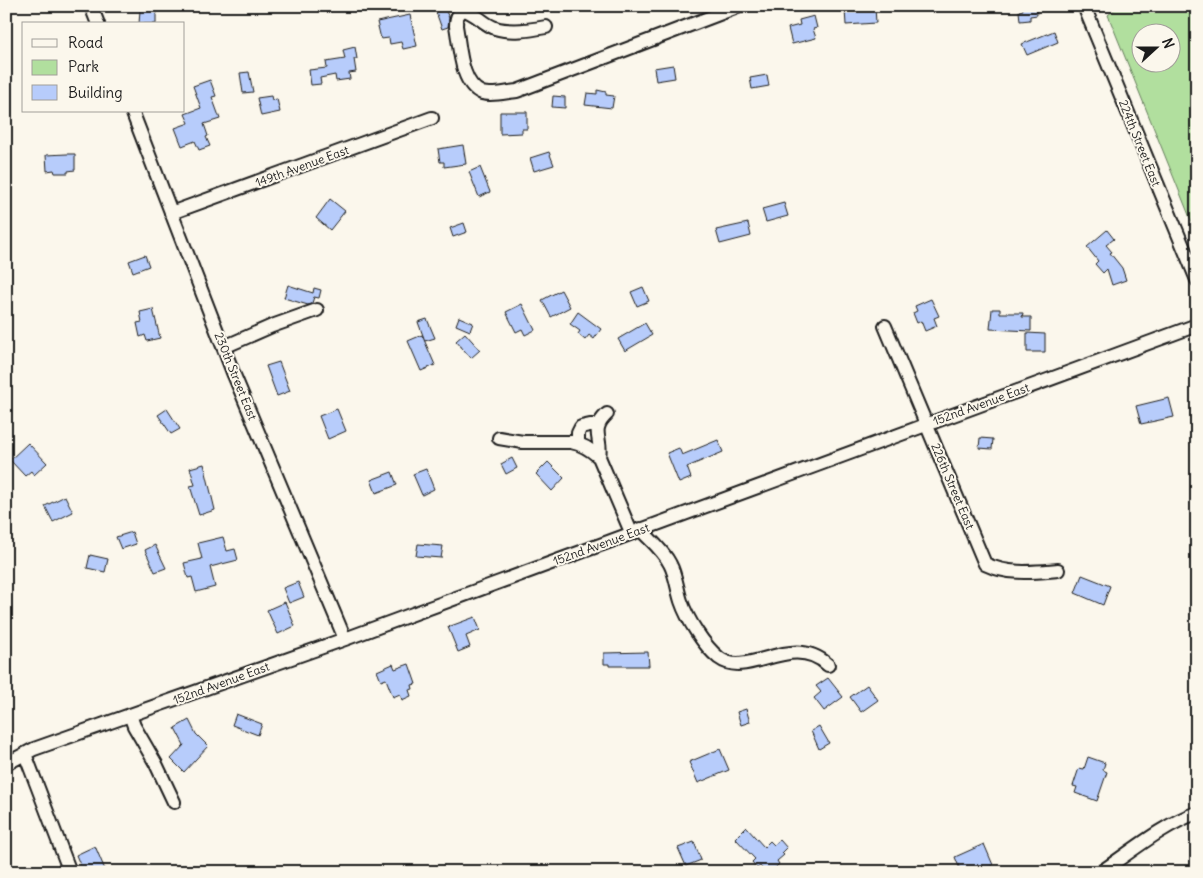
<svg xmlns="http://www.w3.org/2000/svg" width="1203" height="878" font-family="Delius,sans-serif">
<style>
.green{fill:#b1df9e;stroke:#667e5d;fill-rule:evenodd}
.building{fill:#b7ccfb;stroke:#1c1c1c}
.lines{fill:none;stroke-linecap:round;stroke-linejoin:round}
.minor-casing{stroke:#1c1c1c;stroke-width:16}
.minor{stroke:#fbf7ec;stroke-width:12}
.labels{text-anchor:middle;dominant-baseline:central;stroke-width:4;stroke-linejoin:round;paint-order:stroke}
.street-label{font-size:12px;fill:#1c1c1c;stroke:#fbf7ec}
</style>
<rect width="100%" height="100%" fill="#fbf7ec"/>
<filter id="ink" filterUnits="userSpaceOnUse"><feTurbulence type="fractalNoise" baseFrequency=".02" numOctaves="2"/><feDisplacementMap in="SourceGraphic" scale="10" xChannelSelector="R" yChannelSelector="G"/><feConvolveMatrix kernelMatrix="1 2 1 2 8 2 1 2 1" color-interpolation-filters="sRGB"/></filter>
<g filter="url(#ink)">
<!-- green -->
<path class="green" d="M1119,6H1197V235L1108,15ZM1140,32H1170V62H1140Z"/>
<!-- building -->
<path class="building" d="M1022,6H1036L1037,15L1030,16V20L1020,21L1019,11L1023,10Z
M875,7L876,23L846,25L845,10Z
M445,9L449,18L448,27L442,29L436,12Z
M140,10L156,11V24H139Z
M410,15L417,46L403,49L401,42L390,44L389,38L381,39L377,22Z
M814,16L817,28L813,29L816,38L792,44L788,28L800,25L799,20Z
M1054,31L1058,42L1027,55L1022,44Z
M355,47L357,59H354L356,72L349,73L350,79L336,81L335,75L320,78L321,84L311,85L309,70L327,68L326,62L345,59L343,50Z
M673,65L675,78L656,81L654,68Z
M249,72L253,92L243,93L240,73Z
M767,75L769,86L752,89L750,78Z
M210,80L216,96L212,97L220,119L204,124L208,136L206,137L210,146L199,150L195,141L182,146L175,128L189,123L185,114L201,108L193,86Z
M597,90L606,92V95L614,96L612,108L585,105L587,93L597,94Z
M271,96L272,100L277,99L280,112L261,116L257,98Z
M553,96L565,97V108L552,107Z
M500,112H527V129H522V133L500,134Z
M463,145L466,164L444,167V162H440L438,149Z
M549,152L554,165L534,171L530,158Z
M67,154H75V170L68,171V173H55L54,170L47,171L46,155Z
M480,167L490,192L479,197L469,172Z
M330,199L345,211L330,230L316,218Z
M784,203L788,216L766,222L762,209Z
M464,223L467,232L453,237L450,228Z
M748,223L751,236L720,244L716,230Z
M1107,230L1114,239L1106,245L1112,252L1110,253L1122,268L1126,280L1112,285L1107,269L1103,273L1095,264L1098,261L1087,247Z
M145,255L149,266L133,272L129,261Z
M288,285L313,293L314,288L321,290L319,298L314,297L312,303L308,305L284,298Z
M643,287L649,301L637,306L631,292Z
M561,290L570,307L551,317L542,300Z
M931,299L939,316L934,318L937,326L925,331L921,321L917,323L913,313L917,311L915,306Z
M522,304L535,330L525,335L522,329L516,332L506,312Z
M153,309L160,338L147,341L145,335L140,337L137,323L142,322L140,312Z
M992,309H1000V313H1023L1022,317H1031V331L990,329Z
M578,312L601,329L594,339L589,335L585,340L578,334L580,331L570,324Z
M459,317L473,323L470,331L456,325Z
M427,319L435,338L425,341L418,322Z
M645,323L652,335L625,351L618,339Z
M465,333L480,350L471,358L456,341Z
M1027,333L1045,334V352H1027Z
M422,335L435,365L421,371L408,341Z
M279,362L290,391L277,396L266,366Z
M1169,398L1174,417L1141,424L1136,406Z
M167,409L180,429L171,434L158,415Z
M337,409L346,431L328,439L319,416Z
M980,438L993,439L992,449L979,448Z
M718,440L723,452L687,467L691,478L679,483L667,453L679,448L682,455Z
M28,443L47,463L34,475L31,471L25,476L10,460Z
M512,458L517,468L506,474L501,464Z
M548,462L564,478L552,491L536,474Z
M204,464L215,510L199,515L190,486L195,485L190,468Z
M426,469L434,489L422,495L413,474Z
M392,472L397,485L376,493L371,480Z
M65,496L73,512L53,522L45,506Z
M132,532L136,544L121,549L116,537Z
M223,537L227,551L235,549L238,560L210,567L215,587L196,592L192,577L188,578L184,563L202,559L198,543Z
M418,544L443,546L441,558L416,556Z
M155,545L166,568L155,572L145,550Z
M90,555L108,559L105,572L87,568Z
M1082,575L1110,586L1103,605L1075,593Z
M298,582L304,597L289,603L283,588Z
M285,602L295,626L278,634L267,610Z
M475,617L480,630L466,636L470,647L458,652L448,627Z
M648,652L649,666H609V664H604V653Z
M393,664L395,669L409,664L416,684L412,685L413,689L409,690L411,696L402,700L400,694L393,697L386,679L381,681L377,671Z
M828,678L843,697L824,711L814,698L821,692L816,686Z
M867,685L878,700L861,712L850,697Z
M746,709L750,722L741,725L737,712Z
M236,714L262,724L258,735L232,725Z
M189,720L196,734L208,746L184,772L171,759L184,745L175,728Z
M819,726L829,743L819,749L811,731Z
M720,749L729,770L698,783L689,762Z
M1088,757L1105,763L1103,770L1107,772L1097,801L1075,793L1077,787L1073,786L1079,768L1084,769Z
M746,827L764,847L770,841L774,845L780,840L787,848L782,853L784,855L777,861L779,864L771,872H765L760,866L757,868L752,862L755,859L735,838Z
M694,842L701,860L686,866L678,848Z
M984,844L993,865L977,872H961L955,857Z
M95,846L106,872H83L76,855Z"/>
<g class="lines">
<!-- minor casing -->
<g class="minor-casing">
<path id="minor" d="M91,6L98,24
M1084,6L1197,280
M546,27C530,30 511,33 495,28C483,24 476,13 464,10C457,13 456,19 456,26C460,46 460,84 482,93C492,96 506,92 517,91L740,6
M132,111L234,375L345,639
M171,213L432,118
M885,326L985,564C1008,575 1033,572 1058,570
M224,347L272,326L317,310
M499,438L523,442H571C582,444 590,449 599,457L631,532
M578,443V433L581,427L590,425H598
M599,457C603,438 589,431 607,414
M640,529C650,540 663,550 670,564C676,575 677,589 681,601C687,619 704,646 719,658C748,680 791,631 828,665
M130,715L134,726L156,764L174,802
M25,754L70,872
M6,764L34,749L345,639L1197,325
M1101,872C1129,853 1166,823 1197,813"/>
</g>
<!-- minor -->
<use href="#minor" class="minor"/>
</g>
</g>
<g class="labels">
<!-- street labels -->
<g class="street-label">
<text transform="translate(1140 143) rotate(68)">224th Street East</text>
<text transform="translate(302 166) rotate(-20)">149th Avenue East</text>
<text transform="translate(236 376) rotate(68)">230th Street East</text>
<text transform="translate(981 404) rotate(-20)">152nd Avenue East</text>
<text transform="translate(953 486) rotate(67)">226th Street East</text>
<text transform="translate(601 544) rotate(-20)">152nd Avenue East</text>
<text transform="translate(221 683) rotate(-20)">152nd Avenue East</text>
</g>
</g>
<!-- margin -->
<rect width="1203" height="878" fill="none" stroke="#fbf7ec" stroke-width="25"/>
<rect x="12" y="12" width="1178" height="853" fill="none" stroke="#1c1c1c" stroke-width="2" filter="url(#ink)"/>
<!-- legend -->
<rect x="22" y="22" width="162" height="90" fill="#fbf7ec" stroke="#a29f99"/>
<rect x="32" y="39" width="25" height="8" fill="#fbf7ec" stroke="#a29f99"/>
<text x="68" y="48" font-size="15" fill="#1c1c1c">Road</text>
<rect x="32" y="60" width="25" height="15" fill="#b1df9e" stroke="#a29f99"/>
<text x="68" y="72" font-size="15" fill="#1c1c1c">Park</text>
<rect x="32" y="85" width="25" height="15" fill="#b7ccfb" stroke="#a29f99"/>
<text x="68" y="98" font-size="15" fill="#1c1c1c">Building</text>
<!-- north arrow -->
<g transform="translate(1156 48) rotate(69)"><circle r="24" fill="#fbf7ec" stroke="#a29f99"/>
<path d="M0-4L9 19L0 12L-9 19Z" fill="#1c1c1c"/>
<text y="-8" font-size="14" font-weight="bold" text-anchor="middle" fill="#1c1c1c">N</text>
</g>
</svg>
